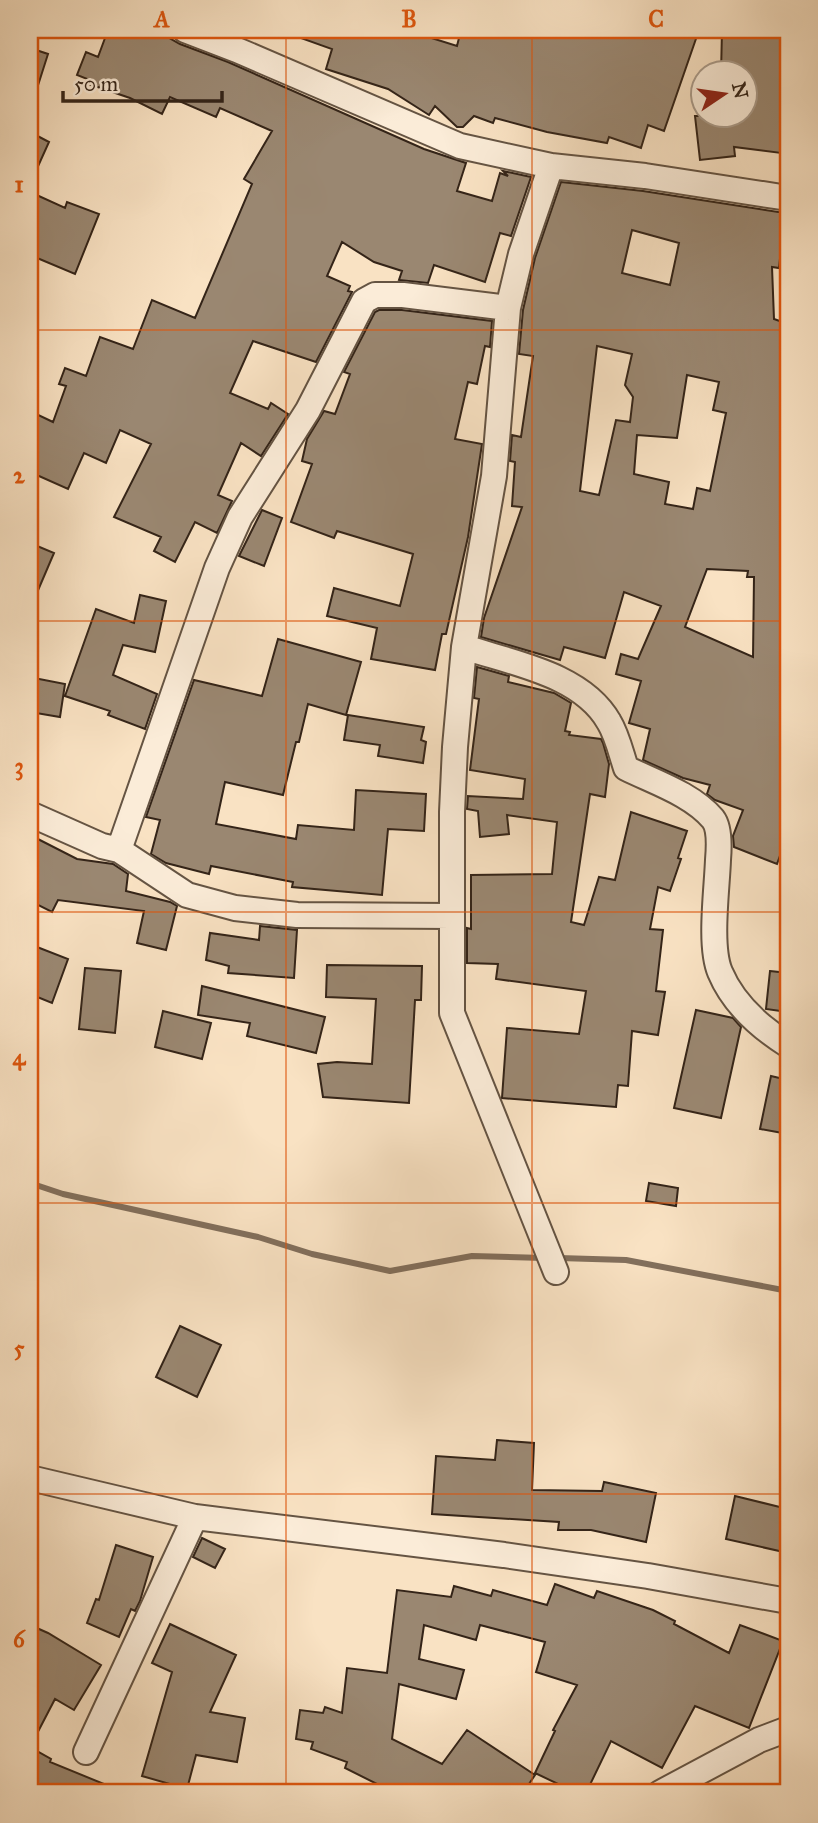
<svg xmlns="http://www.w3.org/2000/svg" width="818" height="1823" font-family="'IM FELL Great Primer',serif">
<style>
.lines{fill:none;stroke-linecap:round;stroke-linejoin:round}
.stream{stroke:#826f5c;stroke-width:6}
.building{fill:#9a8771;stroke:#342418;stroke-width:2;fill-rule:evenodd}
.minor-casing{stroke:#655443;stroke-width:28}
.minor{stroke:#fbecd8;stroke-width:24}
.grid{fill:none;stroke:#df560d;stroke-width:2;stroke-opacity:0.55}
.neatline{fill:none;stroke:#df560d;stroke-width:2.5}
.grid-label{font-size:23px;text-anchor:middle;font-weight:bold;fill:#df560d}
</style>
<rect width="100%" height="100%" fill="#f9e2c3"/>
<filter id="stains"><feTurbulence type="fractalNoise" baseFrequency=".00286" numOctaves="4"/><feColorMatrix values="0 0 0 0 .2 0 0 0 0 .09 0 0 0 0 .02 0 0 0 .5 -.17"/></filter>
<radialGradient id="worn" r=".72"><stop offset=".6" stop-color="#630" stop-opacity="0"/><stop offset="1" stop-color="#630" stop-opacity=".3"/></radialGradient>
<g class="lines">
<!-- stream -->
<path class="stream" d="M30,1183L63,1194L258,1237L312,1254L390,1271L472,1256L544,1258
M559,1258L626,1260L788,1291"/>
</g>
<!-- building -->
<path class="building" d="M108,30H155L180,44L228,62L424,149L466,163L457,191L492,201L500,173L508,176L503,171L531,177L511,236L500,233L485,282L434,265L428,283L399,280L402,271L374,262L342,242L327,276L350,286L348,291L352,292L316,362L253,341L230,393L268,409L271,403L288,414L261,456L241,443L218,495L232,501L217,533L195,522L175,562L154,551L161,537L114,517L151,444L120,430L106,463L84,453L68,489L30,472V411L53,422L66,386L59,384L65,368L86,376L100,337L133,349L152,300L195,318L252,184L244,179L272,131L220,108L216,117L170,97L162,114L130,98L89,84L90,80L77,75L86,52L98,57Z
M285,30H406L457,46L461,30H480L510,36L511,30H699L664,131L648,125L641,148L609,137L607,143L547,132L495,118L493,123L474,116L463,127H457L435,106L429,115L388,89L326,69L332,49L284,32Z
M722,30H788V95L781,153L734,147L735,156L700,160L695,116H745V74H721Z
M30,48L48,54L33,101L30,100Z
M30,132L49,142L30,184Z
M561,182L643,191L785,213L779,268L772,267L774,319L788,324V750L783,768L788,770V833L777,864L734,847L733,836L743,810L715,800L707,794L710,785L683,778L643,760L650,729L629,723L641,681L616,674L621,654L638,659L661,606L624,592L605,658L564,647L560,660L481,637L484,618L522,507L512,506L515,462L510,461L512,435L521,437L533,356L519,354L523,310L535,258ZM632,230L679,243L670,285L622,273ZM597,346L632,354L625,385L633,397L630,422L616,420L599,495L580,491ZM687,375L719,382L713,410L726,413L710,491L697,488L693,509L665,504L669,482L634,474L637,435L677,438ZM707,569L748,571L747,577H754L753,657L685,627Z
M30,192L65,208L67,202L99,214L75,274L30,255Z
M379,310H402L492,321L490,347L485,346L477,384L468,382L455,439L482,444L468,537L446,634H442L435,670L371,659L377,628L327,616L334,588L400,606L413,554L337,531L334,538L291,522L312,464L302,461L307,439L324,411L335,414L350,374L344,372L375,312Z
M262,510L282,518L264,566L239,556Z
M30,543L54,553L30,609Z
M140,595L166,601L155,652L123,645L113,675L157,694L145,729L108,715L110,711L65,696L96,609L134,623Z
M278,639L361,662L346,715L308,704L299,742H296L283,795L225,782L216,824L296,839L298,825L354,830L356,790L426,794L424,831L388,829L382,895L292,887L293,882L211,866L209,874L166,863L151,854L160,820L146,817L194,680L262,696Z
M477,667L509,676L508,682L554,693L571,703L565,731L570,732L569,735L601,739L603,743L609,764L605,797L590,794L571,922L584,925L599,877L615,880L631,812L687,831L678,858L681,859L670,891L658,887L650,929L663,930L656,991L665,992L658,1035L632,1031L628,1086L618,1085L616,1107L502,1098L507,1028L579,1034L586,991L496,979L498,964L467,963V928L471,929V875L552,874L557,822L507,815L509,834L480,837L478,811L467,809L468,796L523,799L525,779L470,770L479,699L474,698Z
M34,678L65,684L60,717L30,712Z
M348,715L424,727L421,740L426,742L423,763L378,756L380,745L344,740Z
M30,835L77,859L113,864L128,874L126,891L170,902L177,906L166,950L137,943L144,911L58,900L52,912L30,901Z
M260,926L297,930L294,978L228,973L229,966L206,960L210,933L259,940Z
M37,947L68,959L52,1003L30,994V966Z
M327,965L422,966L421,1000H415L409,1103L323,1097L318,1064L337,1062L372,1064L376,999L326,997Z
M85,968L121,971L115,1033L79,1029Z
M770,971L788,973V1012L766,1009Z
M202,986L325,1017L316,1053L247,1036L250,1023L198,1015Z
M696,1010L733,1018L741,1027L721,1118L674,1108Z
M163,1011L211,1023L202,1059L155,1047Z
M771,1076L788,1080V1134L760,1129Z
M649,1183L678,1188L676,1206L646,1201Z
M180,1326L221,1345L197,1397L156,1377Z
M497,1440L534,1443L532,1490L602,1491L604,1482L656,1493L646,1542L591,1530H558L559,1522L432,1514L436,1456L495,1460Z
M735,1496L788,1509V1553L726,1539Z
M202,1538L225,1549L215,1568L193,1557Z
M116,1545L153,1557L140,1601L135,1611L131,1609L119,1637L87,1623L96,1599L99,1600Z
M555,1584L594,1598L597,1591L653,1610L675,1621L674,1624L729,1653L740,1625L783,1641L749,1728L695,1706L662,1768L611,1741L586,1793H577L535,1773L555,1731L553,1730L577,1685L536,1672L545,1642L480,1625L476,1640L424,1625L419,1659L464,1670L456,1699L399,1684L392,1739L442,1764L467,1730L535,1775L523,1793H395L345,1768L347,1762L311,1749L313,1742L296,1739L300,1710L323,1713L325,1707L342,1713L347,1668L387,1673L397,1590L451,1597L454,1586L491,1596L493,1590L547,1605Z
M170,1624L236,1655L210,1712L245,1718L237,1762L196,1755L187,1789L142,1776L172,1672L152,1663Z
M30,1625L48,1633L101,1665L74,1710L55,1699L30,1747L51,1759L50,1762L126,1793H51L30,1782Z"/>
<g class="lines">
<!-- minor casing -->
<g class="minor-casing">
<path id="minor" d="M185,30L237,50L460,146L551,166L645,176L788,198
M551,166L521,254L508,308L494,476L464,647L455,747L452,812V1013L556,1272
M464,647C512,663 582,674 609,722C617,735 621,753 626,768C654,782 692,794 713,819C720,828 719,848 718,860C717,889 709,946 720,972C733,1003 761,1028 788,1045
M30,814L102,846L119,850L187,895L235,908L297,915L452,916
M119,850L217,568L240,517L308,410L364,301L375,295H403L508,308
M30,1478L195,1517L504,1555L648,1576L788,1601
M86,1752L195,1517
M660,1793L759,1740L788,1729"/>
</g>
<!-- minor -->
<use href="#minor" class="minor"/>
</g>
<!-- grid -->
<path class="grid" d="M286,30V1793M532,30V1793M30,330H788M30,621H788M30,912H788M30,1203H788M30,1494H788"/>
<!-- margin -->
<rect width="818" height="1823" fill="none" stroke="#f9e2c3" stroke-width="77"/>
<!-- north arrow -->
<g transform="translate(724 94) rotate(77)"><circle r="33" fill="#fbecd8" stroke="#ab9c8b" stroke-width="2"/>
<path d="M0-5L12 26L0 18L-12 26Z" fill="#8f2418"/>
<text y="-10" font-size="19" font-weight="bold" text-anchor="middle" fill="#342418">N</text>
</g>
<!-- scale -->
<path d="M63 91v10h159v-10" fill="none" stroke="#342418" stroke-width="3.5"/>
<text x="74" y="91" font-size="21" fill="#342418" stroke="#fbecd8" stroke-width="5" paint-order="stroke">50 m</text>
<rect x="38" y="38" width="742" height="1746" class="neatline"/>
<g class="grid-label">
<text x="162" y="27">A</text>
<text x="409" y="27">B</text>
<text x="656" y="27">C</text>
<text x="19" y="192">1</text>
<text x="19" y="483">2</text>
<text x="19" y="774">3</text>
<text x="19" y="1065">4</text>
<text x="19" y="1356">5</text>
<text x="19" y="1647">6</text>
</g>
<rect width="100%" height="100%" filter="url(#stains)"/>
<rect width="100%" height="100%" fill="url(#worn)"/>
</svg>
